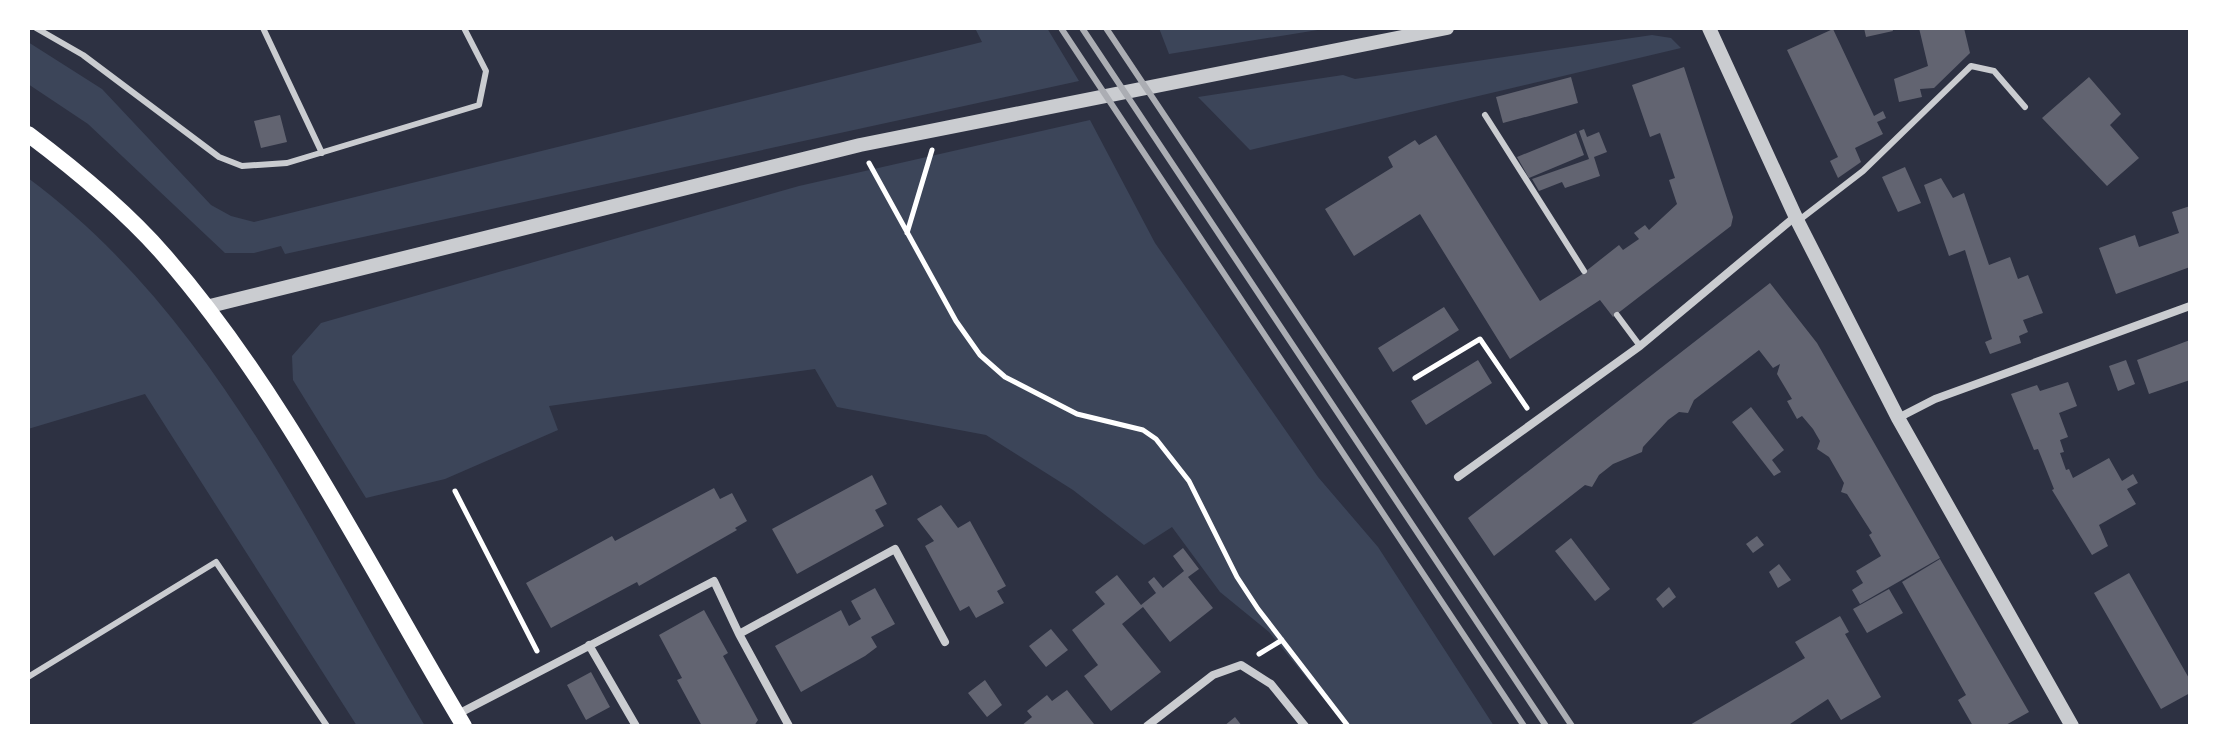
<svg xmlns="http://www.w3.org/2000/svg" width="2218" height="754" font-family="Roboto,sans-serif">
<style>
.green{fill:#3c4559}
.building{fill:#626471}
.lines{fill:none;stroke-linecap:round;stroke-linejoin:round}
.path{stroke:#fff;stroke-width:5}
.service{stroke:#caccd0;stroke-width:6}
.minor{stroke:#caccd0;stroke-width:8}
.tertiary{stroke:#caccd0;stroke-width:14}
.secondary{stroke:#fff;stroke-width:16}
.rail{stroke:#abadb3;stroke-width:6}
</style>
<rect width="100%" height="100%" fill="#2d3142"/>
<!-- green -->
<path class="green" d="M975,28H1047L1079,81L285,254L281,246L254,253H225L88,124L28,84V42L102,89L211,205L231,216L254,222L982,42Z
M1159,28H1330L1169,54Z
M1652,35L1671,38L1681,48L1250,150L1198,97L1343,75L1355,79Z
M1090,120L1155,243L1318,477L1378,547L1494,726H1346L1269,632L1220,592L1172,527L1144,545L1073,490L986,435L837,407L815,369L549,406L558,430L445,479L366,498L293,380L292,356L321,323L799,186Z
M28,178C214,316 309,533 425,726H357L145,394L28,429Z"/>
<!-- building -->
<path class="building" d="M1864,28H1892L1893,31L1866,37Z
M1919,28H1964L1970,53L1934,88L1920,89L1922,97L1899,102L1894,79L1928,66Z
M1833,29L1874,116L1883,111L1886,118L1877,122L1883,134L1855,148L1861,162L1838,178L1830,161L1838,157L1787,50Z
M1684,67L1733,217L1731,226L1613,317L1600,300L1510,359L1420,214L1354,256L1325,209L1393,167L1388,157L1415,140L1419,145L1436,135L1540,301L1581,275L1619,245L1623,250L1639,239L1634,233L1645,225L1649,230L1677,204L1669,180L1675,178L1660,133L1650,137L1632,85Z
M1571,77L1578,103L1503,123L1496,97Z
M2089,77L2121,114L2110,125L2139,158L2107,186L2042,118Z
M280,115L287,142L261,148L254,121Z
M1584,129L1587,137L1599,132L1607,152L1594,157L1600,176L1565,188L1562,182L1539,191L1532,179L1589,159L1579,131Z
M1576,133L1584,155L1529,178L1517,157Z
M1905,167L1921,203L1898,212L1882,177Z
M1941,178L1953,198L1964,193L1989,265L2010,257L2018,279L2028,275L2043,313L2023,320L2028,332L2019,336L2021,343L1990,354L1985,342L1992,339L1965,250L1949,256L1924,185Z
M2190,206V267L2116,294L2099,248L2135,235L2139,247L2179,233L2172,212Z
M1770,283L1817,343L1940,558L1860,604L1852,590L1863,583L1856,571L1881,556L1869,535L1872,533L1847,494L1841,492L1844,483L1829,457L1817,449L1820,441L1813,429L1802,416L1797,419L1787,401L1792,399L1777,374L1780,364L1773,368L1759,350L1694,400L1688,413L1679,412L1668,420L1643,447L1642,452L1613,464L1599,475L1592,487L1585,485L1494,556L1468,518Z
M1444,307L1459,330L1393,372L1378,348Z
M2190,340V380L2149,394L2137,360Z
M1478,360L1492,383L1426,425L1411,401Z
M2126,360L2135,384L2118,391L2109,366Z
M2068,382L2077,406L2059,413L2068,437L2060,440L2064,452L2060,453L2066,470L2069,469L2073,478L2109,458L2122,481L2133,474L2138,483L2127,489L2136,504L2099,525L2108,546L2092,555L2052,490L2054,489L2038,449L2034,450L2011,394L2037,385L2040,391Z
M1751,407L1784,450L1772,460L1781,472L1774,476L1732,422Z
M872,475L887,504L875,510L884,526L797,574L772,529Z
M714,488L720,499L732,493L747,521L735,528L737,530L639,586L637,582L551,628L526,583L612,536L615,541Z
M941,505L958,528L970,521L1006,586L997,591L1004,603L976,618L969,606L960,611L925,546L934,541L917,519Z
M1757,536L1764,545L1753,553L1746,544Z
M1571,538L1610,589L1595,601L1555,551Z
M1183,548L1199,569L1188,577L1213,608L1170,642L1143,607L1122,624L1161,672L1111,711L1084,676L1098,665L1072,630L1105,604L1095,592L1117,575L1141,605L1156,593L1148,582L1154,577L1163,588L1184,571L1173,556Z
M1940,559L2029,712L2004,726H1973L1958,700L1966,695L1902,582Z
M1779,564L1791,580L1778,588L1769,572Z
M2129,573L2190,680V693L2161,709L2094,593Z
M1669,587L1676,597L1663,608L1656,599Z
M875,588L895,624L871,637L877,647L865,656L801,692L775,646L841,610L849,626L861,619L851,601Z
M1889,589L1903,613L1867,633L1853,609Z
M704,610L728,653L723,656L758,720L754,726H702L677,680L682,678L659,635Z
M1840,616L1849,632L1845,634L1881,697L1841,720L1828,699L1787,726H1688L1805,658L1795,642Z
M1051,629L1068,650L1046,667L1029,646Z
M591,672L610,707L586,720L567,685Z
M985,680L1002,705L987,717L968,693Z
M1067,690L1094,724L1021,726L1032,717L1027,711L1047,695L1052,701Z
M1235,717L1242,726H1224Z"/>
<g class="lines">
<!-- path -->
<path class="path" d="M869,163L956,321L980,355L1005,377L1077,414L1143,430L1156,439L1189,481L1237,577L1258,609L1348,726
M907,233L932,150
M1415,378L1480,339L1527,408
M455,491L537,651
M1259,654L1282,640"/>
<!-- service -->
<path class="service" d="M36,28L83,55L219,157L242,166L287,163L479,105L486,71L464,28
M263,28L322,153
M1485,115L1584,271
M1798,221L1863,171L1971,66L1994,71L2025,107
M1617,315L1640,346
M28,677L216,562L327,726"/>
<!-- minor -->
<path class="minor" d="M1898,418L1935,399L2190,306
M1458,477L1640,346L1796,216
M739,634L789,726
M589,645L636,726
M458,714L714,581L739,634L895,549L945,642
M1147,726L1213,675L1241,665L1271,684L1305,726"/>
<!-- tertiary -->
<path class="tertiary" d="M1709,28L1798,222L1898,418L2072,726
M206,307L860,145L1447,28"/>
<!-- secondary -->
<path class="secondary" d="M28,134C76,170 125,210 164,255C283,391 371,571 464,726"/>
<!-- rail -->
<path class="rail" d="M1061,28L1524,726
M1082,28L1546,726
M1106,28L1572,726"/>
</g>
<!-- border -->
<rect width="2218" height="754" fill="none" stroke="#ffffff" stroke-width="60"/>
</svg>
